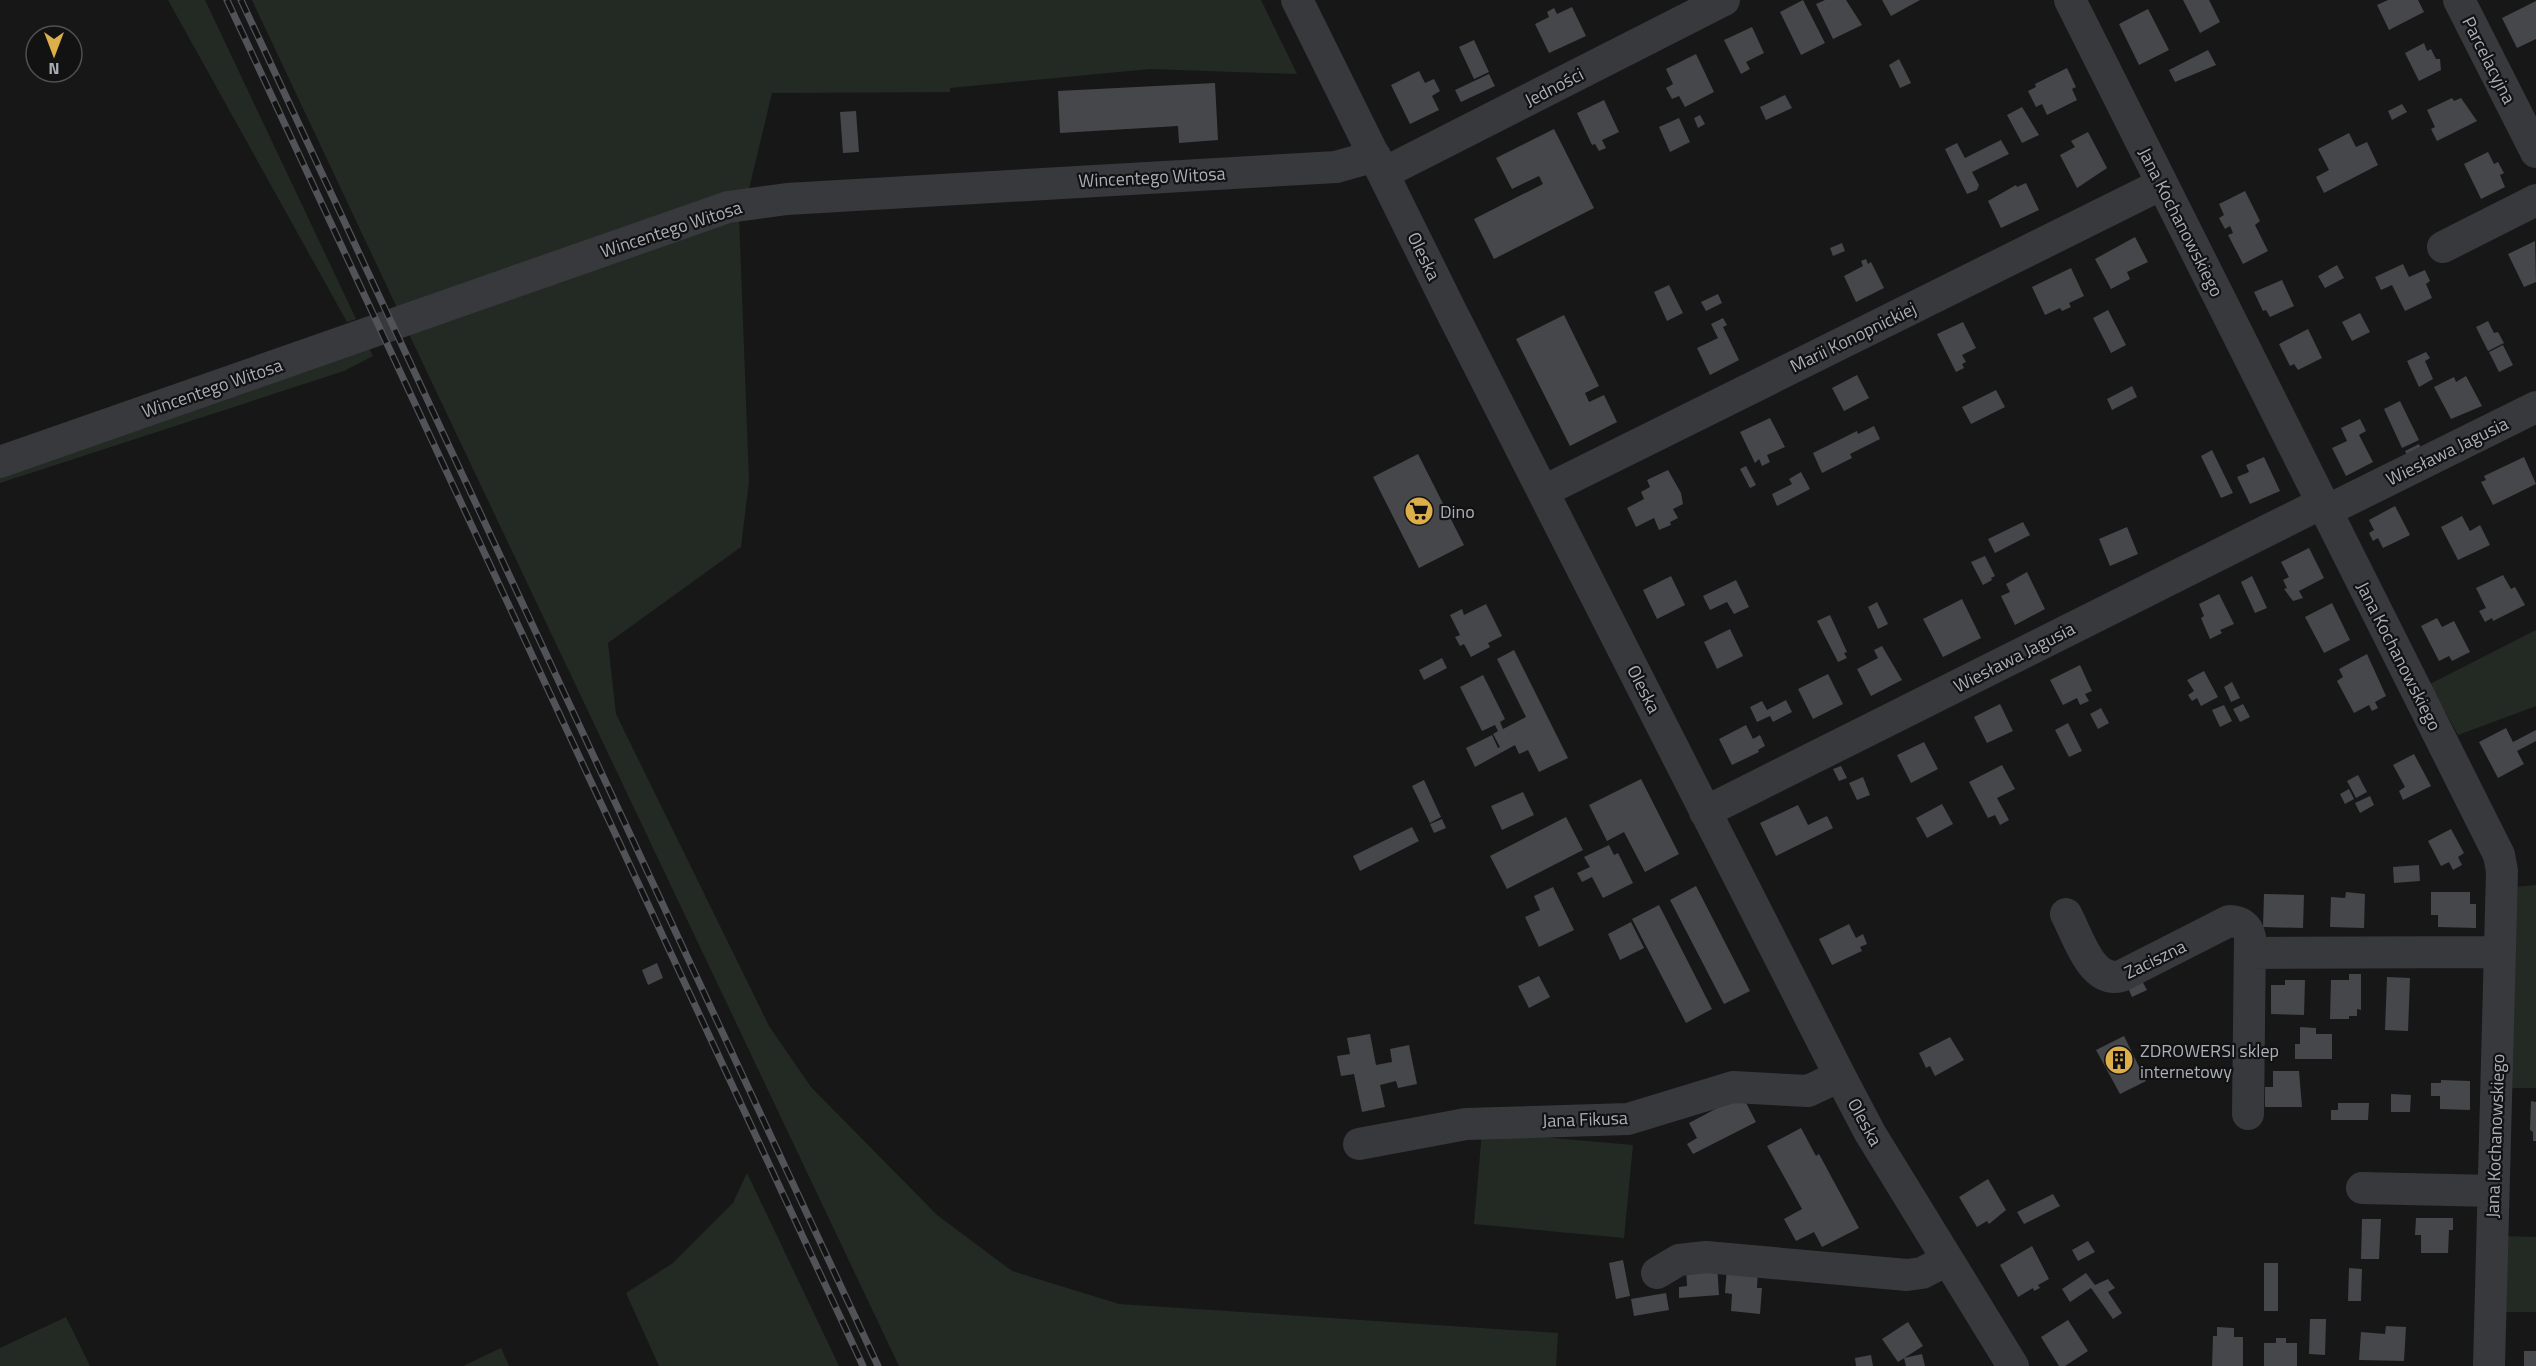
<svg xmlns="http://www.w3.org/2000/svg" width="2536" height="1366" font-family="'Titillium Web',sans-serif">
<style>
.green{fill:#232a24}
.building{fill:#46474b}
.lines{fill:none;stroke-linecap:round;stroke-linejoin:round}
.minor{stroke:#38393d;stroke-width:32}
.rail-casing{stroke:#515358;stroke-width:7}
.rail{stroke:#121213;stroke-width:4.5;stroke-dasharray:14;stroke-linecap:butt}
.labels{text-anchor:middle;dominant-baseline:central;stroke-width:4.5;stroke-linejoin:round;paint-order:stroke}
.street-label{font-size:18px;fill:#aaaeb7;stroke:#121213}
.poi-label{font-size:18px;fill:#aaaeb7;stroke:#121213;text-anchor:start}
</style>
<rect width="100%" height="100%" fill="#171718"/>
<!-- green -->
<path class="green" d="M168,0H205L356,319L347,322Z
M252,0H1261L1297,74L1150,69L950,88V92L772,93L748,193L399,312Z
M739,216L749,481L741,547L608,643L616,714L769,1026L811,1087L937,1215L1012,1271L1119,1304L1558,1333L1556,1366H899L408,332Z
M368,345L373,356L344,371L0,483V474Z
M2536,630V706L2458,735L2430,684Z
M2536,885V1088H2506L2515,887Z
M1482,1132L1633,1145L1624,1238L1474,1224Z
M747,1173L839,1366H659L626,1293L673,1263L733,1203Z
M2502,1236L2536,1237V1312H2500Z
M66,1317L90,1366H0V1348Z
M501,1348L509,1366H463Z"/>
<!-- building -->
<path class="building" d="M1803,0L1825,43L1801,55L1780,12Z
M1825,0H1846L1862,25L1833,39L1816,4Z
M1882,0H1920L1891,16Z
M2183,0H2209L2220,22L2200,33Z
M2388,0H2418L2424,12L2389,30L2377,5Z
M2536,1V39L2517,48L2502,18Z
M1572,7L1586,36L1549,53L1535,24L1549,17L1547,12L1554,8L1557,14Z
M2148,9L2169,50L2139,65L2119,24Z
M1752,27L1764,53L1746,62L1750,69L1741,74L1724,40Z
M1474,40L1489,72L1474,79L1459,47Z
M2424,43L2427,51L2431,49L2436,59H2440L2441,70L2419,81L2405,53Z
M2208,50L2216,65L2175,82L2169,70Z
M1696,54L1714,92L1685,107L1679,96L1672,99L1666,88L1673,84L1666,69Z
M1899,59L1911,83L1900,88L1889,65Z
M2067,68L2076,87L2072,89L2077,100L2047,115L2042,104L2036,107L2028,91L2036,87L2035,84Z
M1419,71L1425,83L1434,79L1440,91L1432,96L1439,110L1410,124L1391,85Z
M1489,74L1495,86L1461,102L1455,90Z
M1215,83L1218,140L1179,143L1178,126L1060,133L1058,91Z
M1785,95L1792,108L1766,120L1760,107Z
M2452,98L2454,101L2461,98L2477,121L2437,141L2431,129L2435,127L2427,110Z
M1604,100L1619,132L1602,140L1606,148L1599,151L1595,144L1592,145L1577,113Z
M2402,104L2407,112L2392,120L2388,111Z
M2022,107L2039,135L2022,143L2007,115Z
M856,111L859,152L843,153L840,112Z
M1700,115L1705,124L1698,128L1694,118Z
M1679,118L1690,142L1670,152L1659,127Z
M1554,129L1594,208L1494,259L1474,219L1543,184L1539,176L1512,189L1496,158Z
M2088,132L2107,168L2077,188L2060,155L2075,147L2071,141Z
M2349,133L2356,147L2367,142L2378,165L2324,193L2316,177L2329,170L2318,149Z
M2001,140L2009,154L1972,172L1979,185L1977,190L1967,194L1945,149L1957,143L1965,158Z
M2488,152L2494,164L2498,162L2504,173L2500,175L2505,187L2481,199L2464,164Z
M2026,183L2039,210L2001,228L1988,201L2016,185L2017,187Z
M2245,191L2260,221L2255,225L2268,251L2243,264L2228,235L2233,233L2230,226L2225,229L2219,218L2224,215L2219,204Z
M2135,237L2148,262L2127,272L2130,279L2111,289L2095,259Z
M2535,241L2536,282L2524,287L2508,254Z
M1842,243L1845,251L1833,256L1830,248Z
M1866,259L1868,264L1871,262L1884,288L1856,302L1844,276L1863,266L1861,261Z
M2403,264L2409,277L2425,270L2430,281L2426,284L2432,298L2405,311L2392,285L2381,290L2375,277Z
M2337,265L2344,278L2325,288L2318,276Z
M2071,268L2084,296L2069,303L2071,307L2062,311L2060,308L2045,315L2032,287Z
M2282,280L2294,306L2270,317L2266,310L2263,311L2254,292Z
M1669,285L1683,313L1667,321L1654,292Z
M1718,294L1722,303L1706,311L1701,302Z
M2108,310L2126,345L2111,353L2093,318Z
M2360,313L2370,332L2352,341L2342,322Z
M1564,315L1599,386L1585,393L1589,402L1604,395L1617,422L1570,446L1516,339Z
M1723,318L1727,325L1723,327L1739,360L1710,375L1697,348L1718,338L1711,324Z
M2488,321L2494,333L2498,332L2504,343L2488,351L2476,327Z
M1963,322L1976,348L1962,355L1966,362L1962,364L1964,368L1956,372L1937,334Z
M2308,329L2322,358L2298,370L2294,364L2290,366L2279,344Z
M2503,345L2513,365L2499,372L2489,352Z
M2426,352L2430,358L2425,361L2433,379L2419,387L2407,361Z
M1857,375L1869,398L1844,411L1832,388Z
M2466,376L2482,406L2451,419L2434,387L2454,377L2456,382Z
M2132,386L2137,397L2112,410L2107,399Z
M1996,390L2005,407L1971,424L1962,407Z
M2400,401L2419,440L2402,448L2384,409Z
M1770,418L1785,447L1767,455L1770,462L1762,466L1759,459L1755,463L1740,432Z
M2360,419L2366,431L2359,435L2373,462L2346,476L2332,448L2347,441L2341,428Z
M1874,426L1880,439L1850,454L1852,458L1822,473L1813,453L1857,431L1858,434Z
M2419,444L2422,450L2408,457L2405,451Z
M2212,450L2233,493L2221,498L2201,456Z
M1418,454L1464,545L1419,568L1373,477Z
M2264,457L2280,491L2250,504L2237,477L2249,472L2246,465Z
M2524,457L2536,484L2493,505L2481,482L2486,480L2484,476Z
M1746,466L1756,485L1750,488L1740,469Z
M1668,470L1681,493L1683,504L1673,509L1678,518L1670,522L1671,525L1659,530L1654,518L1636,527L1627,508L1644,499L1641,492L1650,487L1647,480Z
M1801,472L1810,489L1777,506L1772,494L1792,484L1789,479Z
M2395,506L2410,535L2383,548L2378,538L2373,541L2369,533L2374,530L2369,520Z
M2462,516L2470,531L2480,525L2490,545L2458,560L2441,527Z
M2023,522L2030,535L1995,553L1988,539Z
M2127,527L2138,554L2110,566L2099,539Z
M2309,548L2324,578L2299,591L2303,598L2293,601L2284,589L2287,588L2283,580L2289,577L2281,562Z
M1985,556L1995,576L1991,578L1992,580L1983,585L1971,562Z
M2027,572L2045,609L2015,625L2001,596L2010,592L2006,584Z
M2503,575L2511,589L2515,587L2525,605L2493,621L2492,618L2485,622L2479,611L2486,608L2476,588Z
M1671,576L1685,605L1657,619L1643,590Z
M2252,576L2267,608L2255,613L2241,582Z
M1736,580L1749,607L1734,614L1727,602L1710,610L1703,596Z
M2219,594L2234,624L2220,630L2222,633L2210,639L2201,618L2204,616L2199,604Z
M1962,599L1981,638L1943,657L1923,619Z
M1877,602L1888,624L1878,629L1868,607Z
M2332,603L2350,640L2324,653L2305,617Z
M1486,604L1502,636L1488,643L1490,647L1471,657L1464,644L1460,646L1455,637L1460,635L1450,615L1462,609L1464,615Z
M1830,615L1847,652L1844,653L1847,658L1838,662L1817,621Z
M2437,618L2442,627L2454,621L2470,652L2452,661L2449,656L2439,661L2421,626Z
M1730,629L1743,656L1717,669L1704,642Z
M1882,646L1902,680L1871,696L1857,669L1878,658L1874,650Z
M1514,650L1568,758L1539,772L1528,750L1519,754L1515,745L1475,767L1466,748L1492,735L1498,748L1500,747L1493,734L1498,731L1495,725L1482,731L1460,687L1483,675L1505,719L1500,722L1503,729L1526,717L1497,659Z
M2367,654L2386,696L2375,702L2378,708L2372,711L2369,705L2354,713L2337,681L2343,677L2339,669Z
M1442,658L1447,668L1424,680L1419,670Z
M2080,665L2092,691L2085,694L2089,701L2080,705L2077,698L2063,705L2050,680Z
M2204,671L2218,697L2201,706L2197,698L2192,701L2188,695L2194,691L2187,680Z
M1828,674L1843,704L1813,719L1798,689Z
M2232,682L2240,698L2231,702L2224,687Z
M1786,700L1792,712L1773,722L1770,716L1757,722L1750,707L1762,701L1767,710Z
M2000,704L2013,731L1987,743L1974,717Z
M2243,704L2250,717L2240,722L2233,709Z
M2224,705L2232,721L2220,727L2212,710Z
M2101,708L2109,723L2098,729L2090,714Z
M2068,723L2082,751L2069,757L2055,730Z
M1746,725L1753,739L1760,735L1765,746L1758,750L1759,752L1732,765L1719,739Z
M2506,728L2513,742L2536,730V741L2517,751L2524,764L2498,778L2479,742Z
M1924,742L1938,769L1911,783L1897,755Z
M2414,754L2431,786L2403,800L2399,791L2405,787L2393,765Z
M2002,765L2015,789L1997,798L2009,820L2000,825L1995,815L1988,818L1969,782Z
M1841,766L1847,778L1839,781L1833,769Z
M2358,775L2367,792L2356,798L2347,781Z
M1863,777L1870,795L1857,800L1849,783Z
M1641,779L1679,854L1645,872L1624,832L1607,841L1589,805Z
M1424,780L1441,817L1430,823L1412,786Z
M2349,789L2354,799L2345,804L2340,794Z
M1523,792L1534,815L1502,830L1491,806Z
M2370,796L2374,805L2360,813L2355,803Z
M1942,804L1953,824L1927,838L1916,818Z
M1798,805L1808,825L1827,816L1833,828L1776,856L1760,823Z
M1566,817L1583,850L1507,889L1490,856Z
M1442,819L1446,828L1434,833L1430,824Z
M1412,827L1419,841L1360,871L1353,856Z
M2451,829L2464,853L2458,857L2462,865L2453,870L2449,862L2441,866L2428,841Z
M1609,845L1614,855L1618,853L1633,883L1603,898L1592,877L1582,882L1577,873L1590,867L1584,857Z
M2419,865L2420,881L2394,883L2393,867Z
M1696,886L1750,991L1724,1004L1670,900Z
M1553,887L1574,930L1539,947L1525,917L1540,910L1534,896Z
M2346,892L2365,894L2364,928L2330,927L2331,897L2345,898Z
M2431,892H2470V904H2476V928L2438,927V915H2431Z
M2264,894L2304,895L2303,928L2263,927Z
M1659,905L1712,1009L1686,1023L1632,919Z
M1631,922L1644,948L1620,960L1608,934Z
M1849,924L1856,938L1863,934L1867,944L1860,947L1862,951L1832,965L1819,939Z
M657,963L663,978L648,985L642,970Z
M2349,974H2361V1010L2357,1009V1016H2349V1019H2330L2331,980H2349Z
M1539,976L1550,997L1529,1008L1518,986Z
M2387,977L2410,978L2408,1031L2385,1030Z
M2285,980H2305L2304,1015L2271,1014V985H2285Z
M2142,981L2147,990L2132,997L2128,988Z
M2300,1027L2316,1028V1034H2332V1059H2295V1044H2300Z
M1370,1034L1376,1065L1392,1062L1390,1049L1409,1045L1417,1084L1398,1088L1396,1081L1380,1085L1385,1107L1362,1112L1354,1074L1341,1076L1337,1056L1350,1054L1347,1038Z
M2124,1036L2146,1081L2120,1094L2096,1050Z
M1950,1037L1964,1060L1935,1076L1930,1066L1926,1068L1919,1053Z
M2273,1071H2299L2302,1107H2265V1087H2273Z
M2441,1080L2470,1081V1110L2440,1109V1096H2431V1083H2441Z
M2391,1094L2411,1095L2410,1112H2391Z
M1742,1095L1756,1122L1693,1154L1687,1144L1697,1138L1689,1123Z
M2531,1101L2536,1102V1141H2533V1132L2530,1130Z
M2338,1103H2369L2368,1120H2331V1110H2338Z
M1801,1128L1816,1156L1819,1154L1859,1228L1822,1247L1814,1232L1796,1241L1784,1219L1802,1209L1767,1146Z
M1988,1179L2006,1210L1989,1224L1987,1221L1977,1227L1959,1197Z
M2053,1194L2060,1206L2024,1224L2017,1212Z
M2416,1218H2453V1230H2449L2448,1253H2421V1235H2415Z
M2362,1219H2381L2379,1259H2361Z
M2088,1241L2095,1252L2078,1261L2072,1250Z
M2032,1246L2049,1279L2038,1285L2040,1288L2034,1291L2033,1288L2018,1297L2000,1265Z
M1623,1260L1630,1296L1616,1299L1609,1263Z
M2264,1263H2278V1311H2264Z
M1717,1264L1719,1295L1679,1298V1287L1687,1286L1686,1267Z
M1727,1267L1758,1270L1757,1288H1762L1760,1314L1731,1311L1732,1294L1725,1293Z
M2349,1268L2362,1269L2361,1301H2348Z
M2086,1273L2095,1285L2108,1279L2115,1288L2108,1292L2122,1313L2113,1319L2091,1288L2070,1302L2062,1289Z
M1666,1293L1669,1310L1634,1316L1631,1299Z
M2310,1319H2326L2325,1355L2309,1354Z
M2068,1320L2088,1351L2065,1366H2059L2041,1337Z
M1908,1322L1923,1346L1898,1362L1882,1339Z
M2386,1326L2406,1327L2404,1361L2359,1360L2361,1332L2385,1334Z
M2217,1327L2234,1328V1337H2243V1366H2212L2213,1336H2217Z
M2276,1338H2286V1343H2297V1366H2264V1343H2276Z
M2524,1351H2536V1366H2524Z
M1922,1354L1925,1366H1906L1904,1358Z
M1871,1355L1873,1366H1856L1855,1358Z"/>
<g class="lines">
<!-- minor -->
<path class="minor" d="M1297,0L1450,309L1840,1076L1870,1133L2013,1366
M2070,0L2499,855L2502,871L2489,1366
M2459,0L2536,152
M1384,173L1724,0
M2443,247L2536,200
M0,462L728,207L787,199L1336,167L1375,156
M1544,491L2162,184
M2326,511L2536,407
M1705,812L2322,503
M2066,914C2078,936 2091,984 2121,976L2229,921C2240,921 2248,926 2250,937L2248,1114
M2250,953L2500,952
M1359,1144L1466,1124L1628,1119L1733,1087L1808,1091L1840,1076
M2362,1188L2493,1191
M1657,1273L1679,1260L1706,1257L1907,1275L1922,1273L1947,1260"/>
<!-- rail casing -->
<g class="rail-casing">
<path id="rail" d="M227,0L863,1366
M241,0L878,1366"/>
</g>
<!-- rail -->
<use href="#rail" class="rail"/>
</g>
<!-- icons -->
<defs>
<g id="supermarket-disc" transform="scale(1.5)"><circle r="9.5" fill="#dcaf4b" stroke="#121213"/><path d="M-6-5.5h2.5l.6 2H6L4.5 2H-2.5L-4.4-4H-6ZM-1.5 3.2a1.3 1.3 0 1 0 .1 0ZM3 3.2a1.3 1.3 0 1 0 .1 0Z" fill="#111"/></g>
<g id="building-disc" transform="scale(1.5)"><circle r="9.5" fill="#dcaf4b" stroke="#121213"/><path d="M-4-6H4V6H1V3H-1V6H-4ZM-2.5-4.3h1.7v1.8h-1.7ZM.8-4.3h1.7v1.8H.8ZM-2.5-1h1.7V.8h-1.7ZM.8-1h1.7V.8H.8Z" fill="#111"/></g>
</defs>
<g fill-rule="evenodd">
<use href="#supermarket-disc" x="1419" y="511"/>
<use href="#building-disc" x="2119" y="1060"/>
</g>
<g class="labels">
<!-- street labels -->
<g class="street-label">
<text transform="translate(2489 60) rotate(63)">Parcelacyjna</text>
<text transform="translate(1554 87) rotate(-27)">Jedności</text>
<text transform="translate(1152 177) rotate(-3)">Wincentego Witosa</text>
<text transform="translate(2181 222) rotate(63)">Jana Kochanowskiego</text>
<text transform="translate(671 229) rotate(-18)">Wincentego Witosa</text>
<text transform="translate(1424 256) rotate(64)">Oleska</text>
<text transform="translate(1853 337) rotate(-26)">Marii Konopnickiej</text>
<text transform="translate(212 388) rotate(-19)">Wincentego Witosa</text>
<text transform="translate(2447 451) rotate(-26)">Wiesława Jagusia</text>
<text transform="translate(2399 656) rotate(63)">Jana Kochanowskiego</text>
<text transform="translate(2014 657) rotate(-27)">Wiesława Jagusia</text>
<text transform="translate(1644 689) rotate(63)">Oleska</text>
<text transform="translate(2155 959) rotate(-26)">Zaciszna</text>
<text transform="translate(1585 1119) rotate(-2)">Jana Fikusa</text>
<text transform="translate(1865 1122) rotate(61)">Oleska</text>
<text transform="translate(2495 1136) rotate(-88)">Jana Kochanowskiego</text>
</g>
<!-- poi labels -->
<g class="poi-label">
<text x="1440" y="511">Dino</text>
<text x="2140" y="1050">ZDROWERSI sklep<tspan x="2140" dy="21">internetowy</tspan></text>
</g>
</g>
<!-- north arrow -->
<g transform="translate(54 54) rotate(180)"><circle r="28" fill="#121213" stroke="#4f5055" stroke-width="1.5"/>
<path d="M0-4.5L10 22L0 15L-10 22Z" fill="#dcaf4b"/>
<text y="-9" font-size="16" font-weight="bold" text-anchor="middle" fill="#aaaeb7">N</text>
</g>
</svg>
